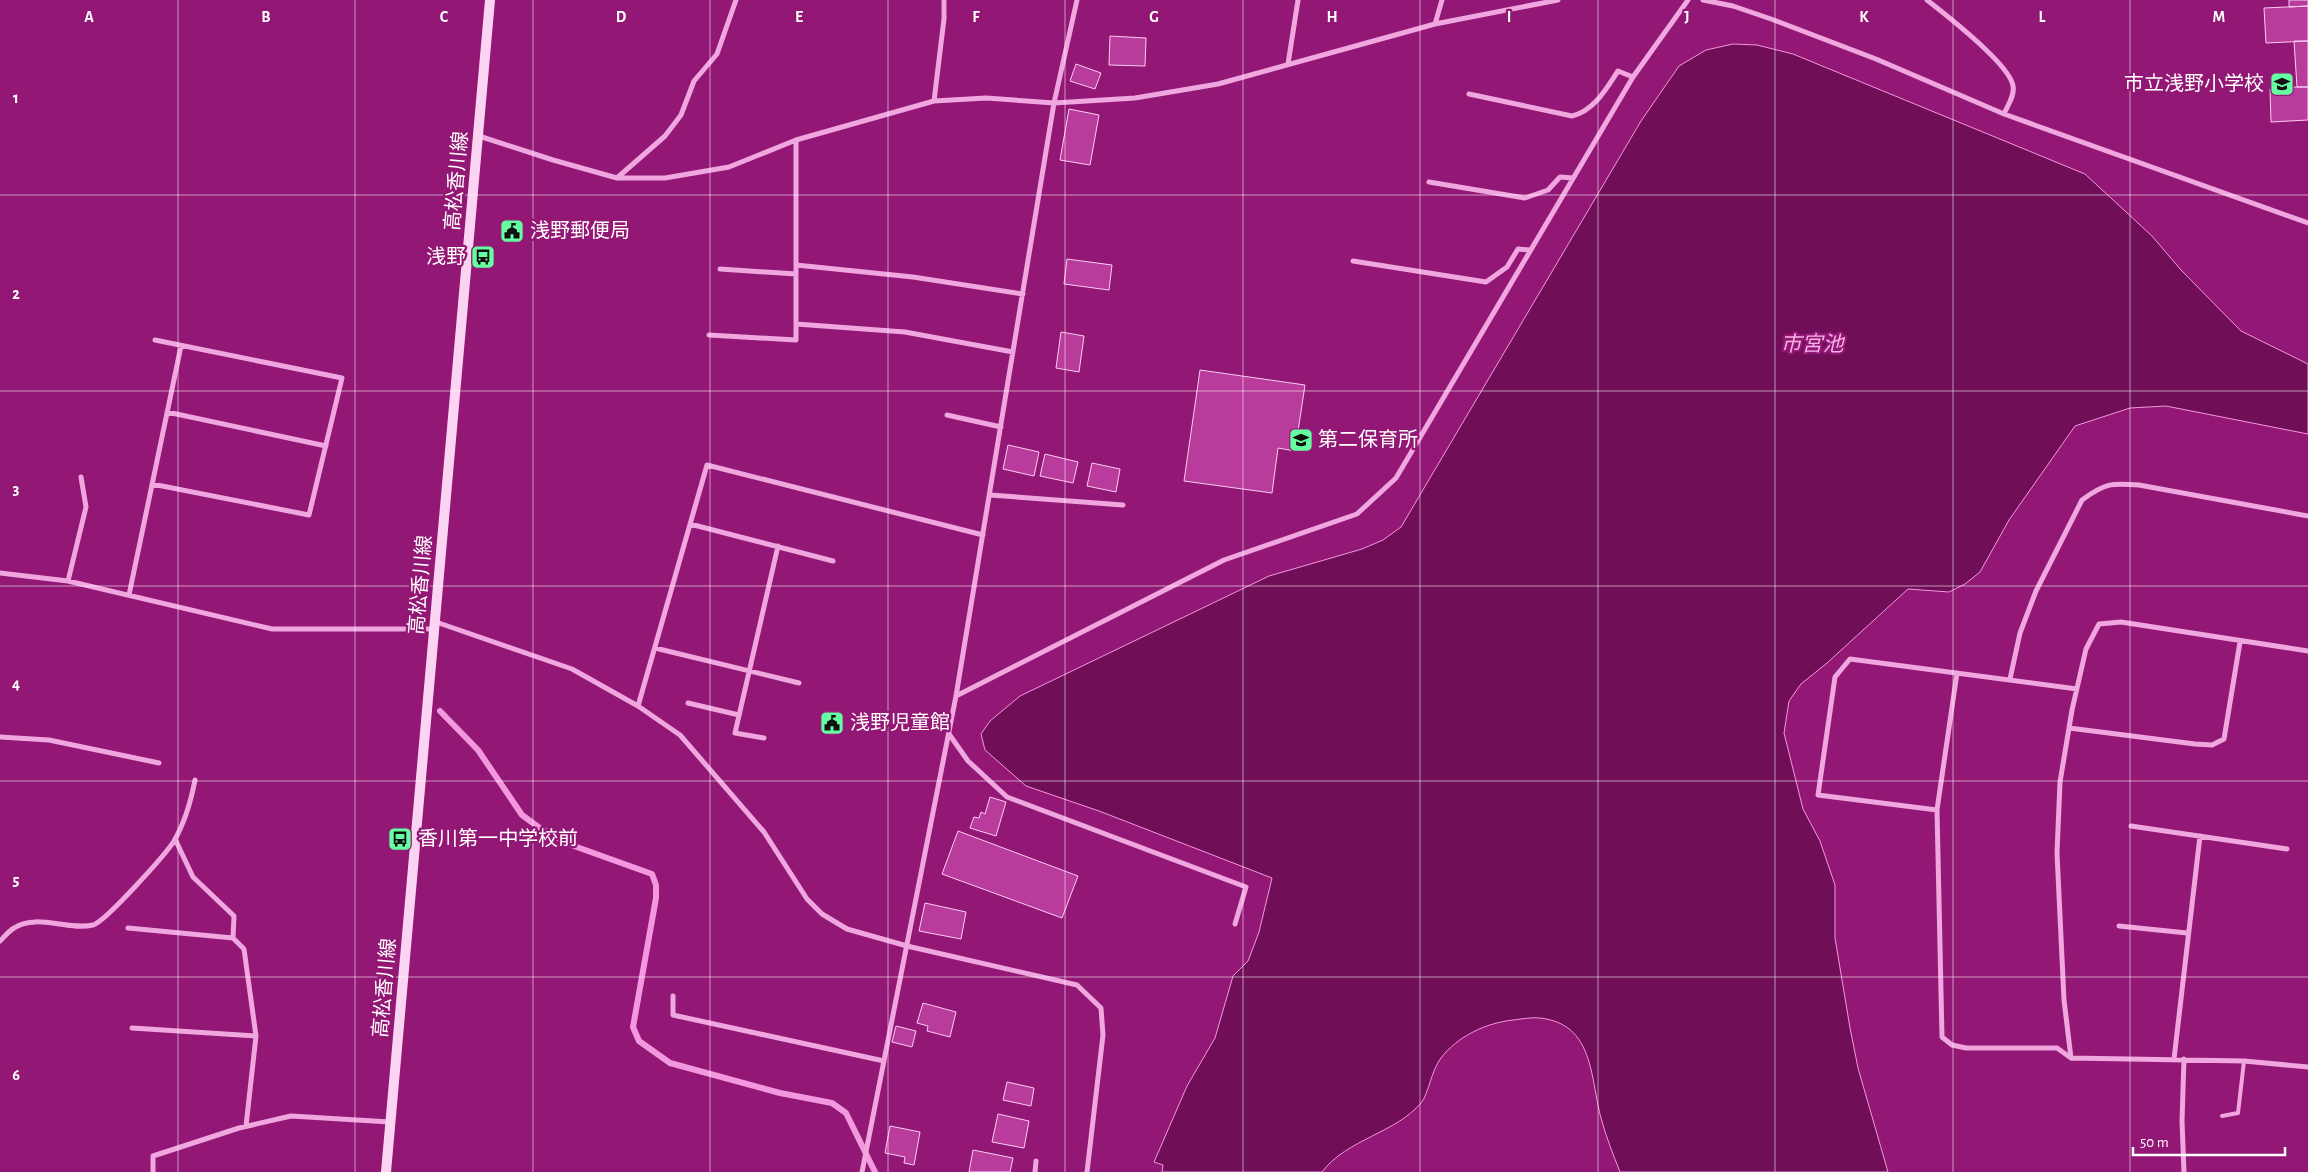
<svg xmlns="http://www.w3.org/2000/svg" width="2308" height="1172" font-family="'Alegreya Sans','Noto Sans JP',sans-serif">
<style>
.water{fill:#700f57;stroke:#f398df}
.lines{fill:none;stroke-linecap:round;stroke-linejoin:round}
.stream{stroke:#f398df;stroke-width:6}
.building{fill:#b93b9b;stroke:#fccdf1}
.service{stroke:#f0a6df;stroke-width:4}
.minor{stroke:#f0a6df;stroke-width:5}
.secondary{stroke:#fbd4f1;stroke-width:10}
.grid{fill:none;stroke:#fff;stroke-width:1;stroke-opacity:0.55}
.labels{text-anchor:middle;dominant-baseline:central;stroke-width:4.5;stroke-linejoin:round;paint-order:stroke}
.poi-label{font-size:20px;fill:#fff;stroke:#931774;text-anchor:start}
.street-label{font-size:20px;fill:#fff;stroke:#931774}
.water-label{font-size:21px;font-style:italic;fill:#f7b2e7;stroke:#931774}
.grid-label{font-size:16px;text-anchor:middle;font-weight:bold;fill:#fff;stroke:#931774;stroke-width:4.5;stroke-linejoin:round;paint-order:stroke}
</style>
<rect width="100%" height="100%" fill="#931774"/>
<!-- water -->
<path class="water" d="M1733,44L1757,45L1793,54L2085,174L2152,236L2181,270L2241,331L2308,364V434L2166,406L2130,408L2075,426L2009,520L1980,572L1965,584L1949,592L1908,589L1827,663L1801,684L1789,701L1784,733L1803,809L1820,841L1835,885V938L1850,1028L1858,1068L1888,1172H1620C1613,1154 1606,1137 1601,1118C1590,1077 1594,1024 1540,1018C1532,1017 1522,1019 1513,1020C1486,1023 1458,1036 1441,1058C1431,1071 1429,1093 1421,1103C1396,1133 1347,1139 1322,1172H1162L1163,1165L1154,1162L1187,1086L1215,1038L1233,976L1248,961L1259,932L1272,878L1099,811L1026,786L985,750L981,734L990,721L1020,696L1269,576L1362,549L1383,540L1401,527L1641,121L1679,66L1706,50Z"/>
<g class="lines">
<!-- stream -->
<path class="stream" d="M440,711L478,750L522,815L541,829L574,846L652,874L656,885V898L633,1027L639,1041L670,1063L780,1093L832,1103L846,1113L875,1172"/>
</g>
<!-- building -->
<path class="building" d="M2289,0H2308V6L2289,7Z
M2308,6V41L2266,43L2264,8Z
M1110,36L1146,38L1145,66L1109,65Z
M2294,41H2308V87H2297Z
M1076,64L1101,73L1095,89L1070,81Z
M2297,87H2308V120L2271,122L2270,89Z
M1069,109L1099,115L1090,165L1060,160Z
M1067,259L1112,265L1109,290L1064,284Z
M1061,332L1084,336L1079,372L1056,368Z
M1200,370L1305,385L1295,451L1278,448L1272,493L1184,481Z
M1008,445L1039,452L1034,476L1003,469Z
M1045,454L1078,462L1073,483L1040,476Z
M1092,463L1120,469L1116,492L1087,486Z
M990,797L1006,802L996,836L970,828L974,817L979,818L981,812L985,814Z
M958,831L1078,876L1062,918L942,874Z
M925,903L966,912L961,939L919,931Z
M923,1003L956,1012L950,1037L927,1031L928,1026L917,1023Z
M896,1026L916,1031L912,1047L892,1042Z
M1007,1082L1034,1088L1031,1106L1003,1100Z
M998,1114L1029,1121L1024,1148L992,1142Z
M890,1126L920,1132L914,1165L904,1163L905,1157L885,1153Z
M973,1150L1013,1158L1010,1172H969Z"/>
<g class="lines">
<!-- service -->
<path class="service" d="M2222,1116L2238,1113L2244,1061"/>
<!-- minor -->
<path class="minor" d="M1703,0L1733,6L1771,19L1876,59L2004,114L2308,223
M1927,0C1945,14 2010,65 2013,86C2015,95 2008,105 2004,114
M1435,24L1442,0
M1288,64L1298,0
M1469,94L1572,116C1594,111 1606,89 1618,71L1633,77
M934,101L944,19V0
M479,136L553,160L617,178H665L729,167L796,140L934,101L986,98L1054,103L1135,98L1218,84L1435,24L1558,0
M617,178L665,136L681,115L694,81L717,54L736,0
M1429,182L1525,198L1548,190L1560,177L1573,178
M1353,261L1486,282L1507,267L1518,249L1530,250
M796,265L913,277L1023,294
M720,269L796,274
M796,324L905,332L1013,352
M709,335L796,340V140
M167,412L326,446
M947,415L1001,427
M152,484L309,515L342,378L155,340
M990,495L1123,505
M690,524L833,561
M0,573L68,581L272,629H435
M68,581L86,507L81,477
M129,595L181,346
M436,622L572,669L638,706L680,735L764,832L807,899L822,914L847,929L907,946L1077,985L1101,1008L1103,1035L1087,1172
M655,648L799,683
M2308,651L2121,622L2099,624L2086,649L2072,710L2060,782L2057,853L2064,1000L2071,1058L2244,1061L2308,1067
M1957,673L1937,810L1942,1037L1952,1045L1966,1048H2057L2071,1058
M2010,679L2020,633L2036,591L2082,500C2105,483 2111,483 2139,485L2308,516
M956,696L1224,560L1357,514L1396,478L1633,77L1688,0
M688,703L739,715
M638,706L707,465L983,535
M2069,728L2195,744L2212,745L2224,739L2240,642
M949,734L968,761L1007,797L1246,887L1235,924
M0,737L49,740L159,763
M764,738L735,733L778,546
M1937,810L1818,795L1835,677L1850,659L2077,689
M2131,826L2287,849
M175,839L193,877L234,916L233,938
M2119,926L2187,933
M128,928L233,938L244,949L256,1036L246,1126
M0,941C4,937 9,931 14,928C37,913 68,931 93,925C105,922 166,854 174,841C185,822 191,801 195,780
M673,996V1015L884,1061
M132,1028L256,1036
M2174,1059L2200,836
M153,1172V1156L239,1128L291,1116L390,1122
M862,1172L956,696L1054,103L1077,0
M1035,1172L1036,1161
M2184,1172L2182,1121L2184,1059"/>
<!-- secondary -->
<path class="secondary" d="M386,1172L490,0"/>
</g>
<!-- grid -->
<path class="grid" d="M178,0V1172M355,0V1172M533,0V1172M710,0V1172M888,0V1172M1065,0V1172M1243,0V1172M1420,0V1172M1598,0V1172M1775,0V1172M1953,0V1172M2130,0V1172M0,195H2308M0,391H2308M0,586H2308M0,781H2308M0,977H2308"/>
<!-- icons -->
<defs>
<g id="school-square" transform="scale(1.25)"><rect x="-9" y="-9" width="18" height="18" rx="4" fill="#65ffa2" stroke="#931774"/><path d="M0-5L7-2L0 1L-7-2ZM-4 1L0 2.5L4 1V4Q0 6-4 4Z" fill="#111"/></g>
<g id="civic-square" transform="scale(1.25)"><rect x="-9" y="-9" width="18" height="18" rx="4" fill="#65ffa2" stroke="#931774"/><path d="M-.6-6.5H3V-4.5H.6V-3L4-1V1h2V6H-6V1h2V-1L-.6-3ZM-1.2 2.5V6h2.4V2.5Z" fill="#111"/></g>
<g id="bus-square" transform="scale(1.25)"><rect x="-9" y="-9" width="18" height="18" rx="4" fill="#65ffa2" stroke="#931774"/><path d="M-5-6H5V4H4V6H2V4H-2V6H-4V4H-5ZM-3.5-4V0h7V-4ZM-3.5 1.2v1.5H-2V1.2ZM2 1.2v1.5H3.5V1.2Z" fill="#111"/></g>
</defs>
<g fill-rule="evenodd">
<use href="#school-square" x="2282" y="84"/>
<use href="#civic-square" x="512" y="231"/>
<use href="#bus-square" x="483" y="257"/>
<use href="#school-square" x="1301" y="440"/>
<use href="#civic-square" x="832" y="723"/>
<use href="#bus-square" x="400" y="839"/>
</g>
<g class="labels">
<!-- poi labels -->
<g class="poi-label">
<text x="2264" y="84" text-anchor="end">市立浅野小学校</text>
<text x="530" y="231">浅野郵便局</text>
<text x="466" y="257" text-anchor="end">浅野</text>
<text x="1318" y="440">第二保育所</text>
<text x="850" y="723">浅野児童館</text>
<text x="418" y="839">香川第一中学校前</text>
</g>
<!-- street labels -->
<g class="street-label">
<text transform="translate(457 181) rotate(-85)">高松香川線</text>
<text transform="translate(421 585) rotate(-85)">高松香川線</text>
<text transform="translate(385 988) rotate(-85)">高松香川線</text>
</g>
<!-- water labels -->
<g class="water-label">
<text x="1812" y="344">市宮池</text>
</g>
</g>
<g class="grid-label">
<text x="89" y="22">A</text>
<text x="266" y="22">B</text>
<text x="444" y="22">C</text>
<text x="621" y="22">D</text>
<text x="799" y="22">E</text>
<text x="976" y="22">F</text>
<text x="1154" y="22">G</text>
<text x="1332" y="22">H</text>
<text x="1509" y="22">I</text>
<text x="1687" y="22">J</text>
<text x="1864" y="22">K</text>
<text x="2042" y="22">L</text>
<text x="2219" y="22">M</text>
<text x="16" y="103">1</text>
<text x="16" y="299">2</text>
<text x="16" y="494">3</text>
<text x="16" y="689">4</text>
<text x="16" y="885">5</text>
<text x="16" y="1080">6</text>
</g>
<!-- scale -->
<path d="M2133 1147v8h152v-8" fill="none" stroke="#ffffff" stroke-width="2.5"/>
<text x="2140" y="1147" font-size="15" fill="#ffffff" stroke="#931774" stroke-width="4" paint-order="stroke">50 m</text>
</svg>
